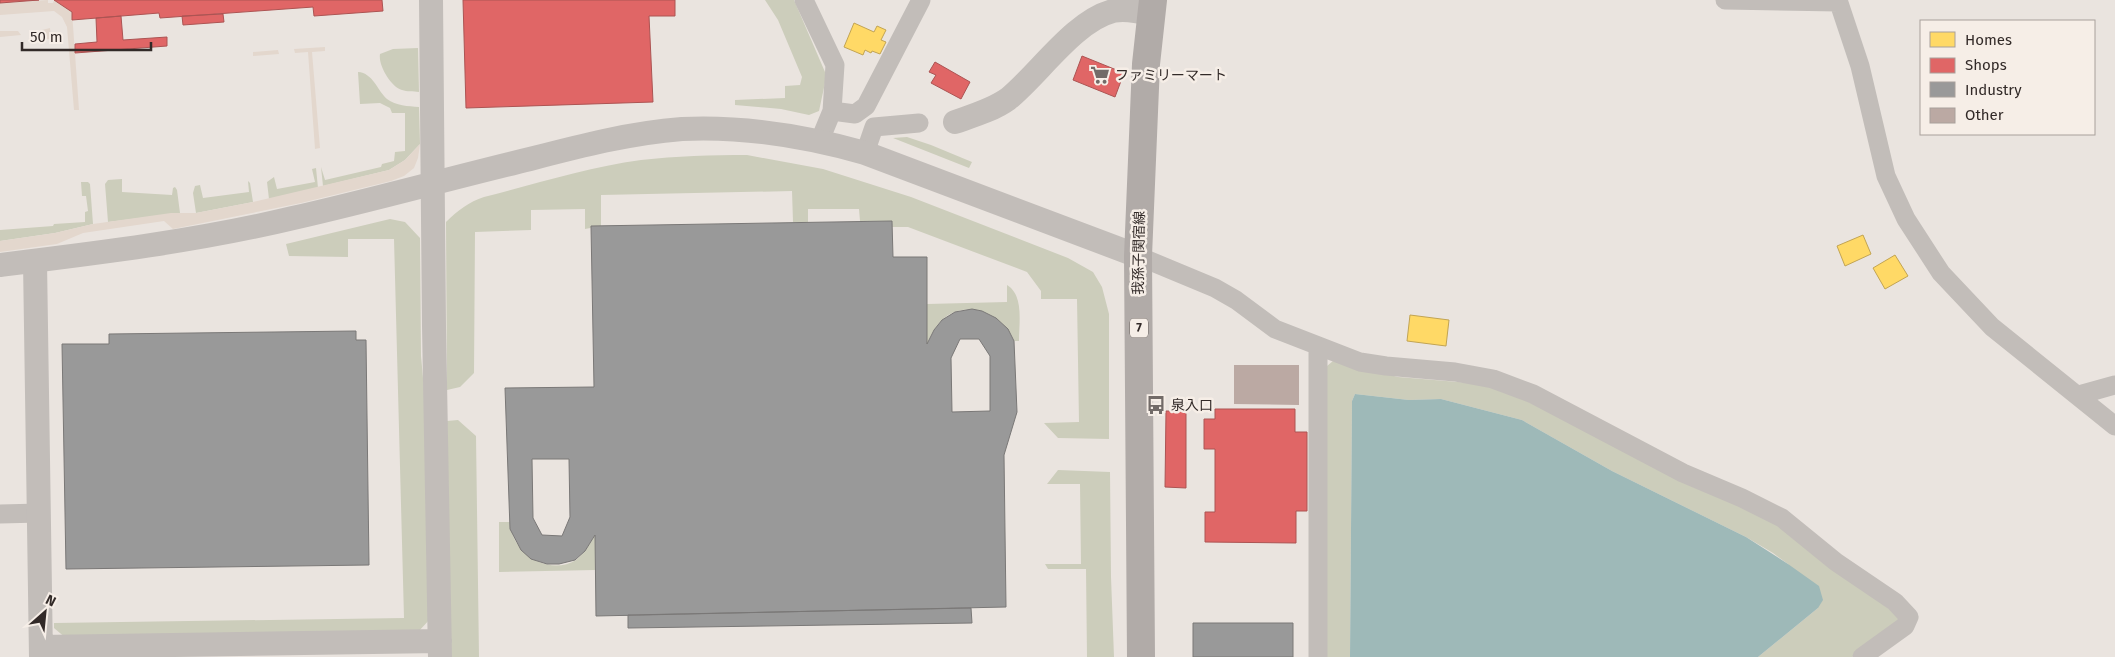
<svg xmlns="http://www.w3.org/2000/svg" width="2115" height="657" font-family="'Fira Sans','Noto Sans JP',sans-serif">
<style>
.green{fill:#cccdbb}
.plaza{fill:#e3d7cd}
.water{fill:#9eb9b8}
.homes{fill:#ffd966;stroke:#c2a453}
.shops{fill:#e06666;stroke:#ac5453}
.industry{fill:#999;stroke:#7a7877;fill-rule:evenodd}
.building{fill:#bba9a3}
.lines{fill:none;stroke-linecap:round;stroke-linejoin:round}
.minor{stroke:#c2bdb9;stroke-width:19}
.tertiary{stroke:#c2bdb9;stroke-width:24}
.primary{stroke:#b1aba8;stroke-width:28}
.labels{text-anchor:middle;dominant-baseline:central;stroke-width:5;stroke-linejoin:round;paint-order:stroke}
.shield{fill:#f6eee7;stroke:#6d6561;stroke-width:1}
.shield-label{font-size:12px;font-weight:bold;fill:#322a28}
.poi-label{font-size:14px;fill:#322a28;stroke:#f6eee7;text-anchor:start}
.street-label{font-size:14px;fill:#322a28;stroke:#f6eee7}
</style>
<rect width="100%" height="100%" fill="#eae4df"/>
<!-- green -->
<path class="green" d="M765,0H794L825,72L826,78L819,111L809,115L781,109L735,105V100L785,98V86L800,85L802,77L778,20Z
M418,48L419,92C413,91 407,92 402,90C391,87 378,65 380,54L393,49Z
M358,72C373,73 377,90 387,99C396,106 408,106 419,107L420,144L405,160L389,170L323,186L321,167L325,180L381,167L382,164L394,161L395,152L405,151V113H392L390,108L380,103L360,104Z
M907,137L931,145L972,162L969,168L893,138Z
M747,155L823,169L911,197L1068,258L1093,272L1102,287L1109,314V439L1058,438L1044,423L1079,422L1077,299H1041V291L1027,272L908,227H892V221H860L859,209H808V222H793L792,191L601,195V226L585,229V209L531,210V230L475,232L474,373L460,387L447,390L446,222C458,210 469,202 484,197C536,184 588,167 641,160C676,156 712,155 747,155Z
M316,168L318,188L269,199L267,182L274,177L277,189L315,182L312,169Z
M122,179V192L172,195L173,188L175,187L177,190L180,213L108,222L105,184L108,180Z
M248,181L250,183L253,202L196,213L193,193L195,186L200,185L203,198L249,192Z
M81,182H88L90,184L93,224L55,233L0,241V230L53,226L54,224L85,222V212L88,211L86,196H82Z
M390,219L405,222L420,238L421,356L427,422L431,618L418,632L67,639L54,628V623L404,618L394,239H348V257L289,256L286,244Z
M1007,285C1024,295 1019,323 1019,341H1014C1003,313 965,298 942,320C935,327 931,335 927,344V304L1007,302Z
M1333,361L1398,377L1494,385L1778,524L1900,617L1898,625L1852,657H1758L1818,608L1788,564L1773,553L1746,537L1612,471L1522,420L1441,399L1409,400L1355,394L1352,401L1350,657H1326L1327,366Z
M458,420L476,436L479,657H451L447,421Z
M1058,470L1110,472L1111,577L1114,657H1087L1086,569H1048L1045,564H1081L1080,484H1047Z
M499,522H510C511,552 548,577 576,560C584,554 590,544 595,535V570L499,572Z"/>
<!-- plaza -->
<path class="plaza" d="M48,0V3H53L54,0L72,12L79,110H74L67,27L62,17L54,11L0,15V3Z
M50,28L51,39L37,40L38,31Z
M0,31H18L21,35L0,37Z
M325,47V51L312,52L320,148L315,149L308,52L295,53L294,49Z
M278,50L279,54L253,56V52Z
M420,144L418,158L414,168L404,176L391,181L301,203L173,229L164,221L83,233L57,244L0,252V241L55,233L93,224L171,213H196L253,202L389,170L405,160Z"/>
<!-- water -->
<path class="water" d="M1355,394L1409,400L1441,399L1522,420L1612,471L1746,537L1788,564L1819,586L1823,600L1818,608L1758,657H1350L1352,401Z"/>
<!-- homes -->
<path class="homes" d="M854,23L874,32L877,26L886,30L881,40L886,42L880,54L872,51L871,53L865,50L863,55L844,47Z
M1863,235L1871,254L1845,266L1837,246Z
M1895,255L1908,276L1885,289L1873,268Z
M1410,315L1449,320L1446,346L1407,341Z"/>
<!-- shops -->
<path class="shops" d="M0,0H39L0,3Z
M54,0H382L383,11L314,16L313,7L160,18L159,13L72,20V12Z
M463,0H675V16H649L653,102L466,108Z
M223,14L224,22L183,25L182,16Z
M121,16L123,40L167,37V46L75,53V44L97,42L96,18Z
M1082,56L1124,73L1115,97L1073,80Z
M935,62L970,82L961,99L931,83L936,75L929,72Z
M1215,409H1295V432H1307V511H1296V543L1205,542V512H1215V449H1204V419H1215Z
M1166,411H1186V488L1165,487Z"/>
<!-- industry -->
<path class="industry" d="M892,221L893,257H927V344L934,330L942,320L955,312L972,309L982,311L996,318L1008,329L1014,341L1017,412L1004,455L1006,607L596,616L595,535L585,551L575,560L559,564H547L531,559L521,550L510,529L505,388L594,387L591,226ZM960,339H979L990,356V411L952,412L951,358ZM532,459H569L570,517L562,536L542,535L533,518Z
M356,331V340H366L369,565L66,569L62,344H109V334Z
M971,608L972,623L628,628V615Z
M1193,623H1293V657H1193Z"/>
<!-- building -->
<path class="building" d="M1234,365H1299V405L1234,404Z"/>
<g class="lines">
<!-- minor -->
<path class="minor" d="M804,0L835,65L832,111L820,140
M1725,0L1838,2
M1838,0L1860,66L1886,176L1906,219L1941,273L1992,327L2115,426
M832,111L855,114L866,106L921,0
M865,153L874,127L919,123
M1138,256L1215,288L1236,300L1275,329L1360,362L1386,366L1455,372L1493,379L1533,394L1683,473L1742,498L1782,518L1836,562L1895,602L1909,617L1905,626L1862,657
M2079,395L2115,385
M0,514L40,513
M1318,657V347"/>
<!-- tertiary -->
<path class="tertiary" d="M431,0L434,326L440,657
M955,122C972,116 993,110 1008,99C1039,74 1074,21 1113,11C1125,8 1138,11 1150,14
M35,261L41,657
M0,265C98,253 197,241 293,218C372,200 451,178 530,159C580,146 630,133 682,129C745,126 805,136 865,153L1138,256
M41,647L440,641"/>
<!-- primary -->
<path class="primary" d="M1141,657L1138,256L1146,64L1153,0"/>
</g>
<!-- icons -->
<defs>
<g id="supermarket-bare" transform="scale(1.5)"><path d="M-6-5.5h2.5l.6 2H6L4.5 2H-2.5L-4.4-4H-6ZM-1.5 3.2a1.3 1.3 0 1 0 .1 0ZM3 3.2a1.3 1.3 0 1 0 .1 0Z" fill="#726b68" stroke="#f6eee7" stroke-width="2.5" paint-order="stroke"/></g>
<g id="bus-bare" transform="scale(1.5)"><path d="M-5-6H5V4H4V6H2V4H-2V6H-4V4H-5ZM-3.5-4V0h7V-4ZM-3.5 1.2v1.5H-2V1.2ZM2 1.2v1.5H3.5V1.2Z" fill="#726b68" stroke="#f6eee7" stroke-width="2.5" paint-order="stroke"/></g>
</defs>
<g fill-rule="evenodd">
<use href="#supermarket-bare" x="1100" y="75"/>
<use href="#bus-bare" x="1156" y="405"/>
</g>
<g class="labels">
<!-- shield labels -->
<rect class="shield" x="1130" y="318.5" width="18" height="19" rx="4"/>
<g class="shield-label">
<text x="1139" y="328">7</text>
</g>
<!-- poi labels -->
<g class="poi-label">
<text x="1115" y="75">ファミリーマート</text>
<text x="1171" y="405">泉入口</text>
</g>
<!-- street labels -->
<g class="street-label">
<text transform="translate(1139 253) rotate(-89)">我孫子関宿線</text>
</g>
</g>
<!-- legend -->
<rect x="1920" y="20" width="175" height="115" fill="#f6eee7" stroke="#a8a09b"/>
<rect x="1930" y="32" width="25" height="15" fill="#ffd966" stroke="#a8a09b"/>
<text x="1965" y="45" font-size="15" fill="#322a28">Homes</text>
<rect x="1930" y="58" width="25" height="15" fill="#e06666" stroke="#a8a09b"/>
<text x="1965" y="70" font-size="15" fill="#322a28">Shops</text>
<rect x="1930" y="82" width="25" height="15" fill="#999999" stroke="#a8a09b"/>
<text x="1965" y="95" font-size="15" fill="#322a28">Industry</text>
<rect x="1930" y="108" width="25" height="15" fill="#bba9a3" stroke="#a8a09b"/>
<text x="1965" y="120" font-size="15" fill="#322a28">Other</text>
<!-- north arrow -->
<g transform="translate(45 612) rotate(27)" stroke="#f6eee7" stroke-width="4" paint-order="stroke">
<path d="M0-4L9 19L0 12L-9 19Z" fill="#322a28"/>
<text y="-8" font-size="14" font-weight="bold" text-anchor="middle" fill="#322a28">N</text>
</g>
<!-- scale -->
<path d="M22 42v8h129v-8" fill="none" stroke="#322a28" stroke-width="2.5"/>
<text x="30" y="42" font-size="15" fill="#322a28" stroke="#f6eee7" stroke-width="4" paint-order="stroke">50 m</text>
</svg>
